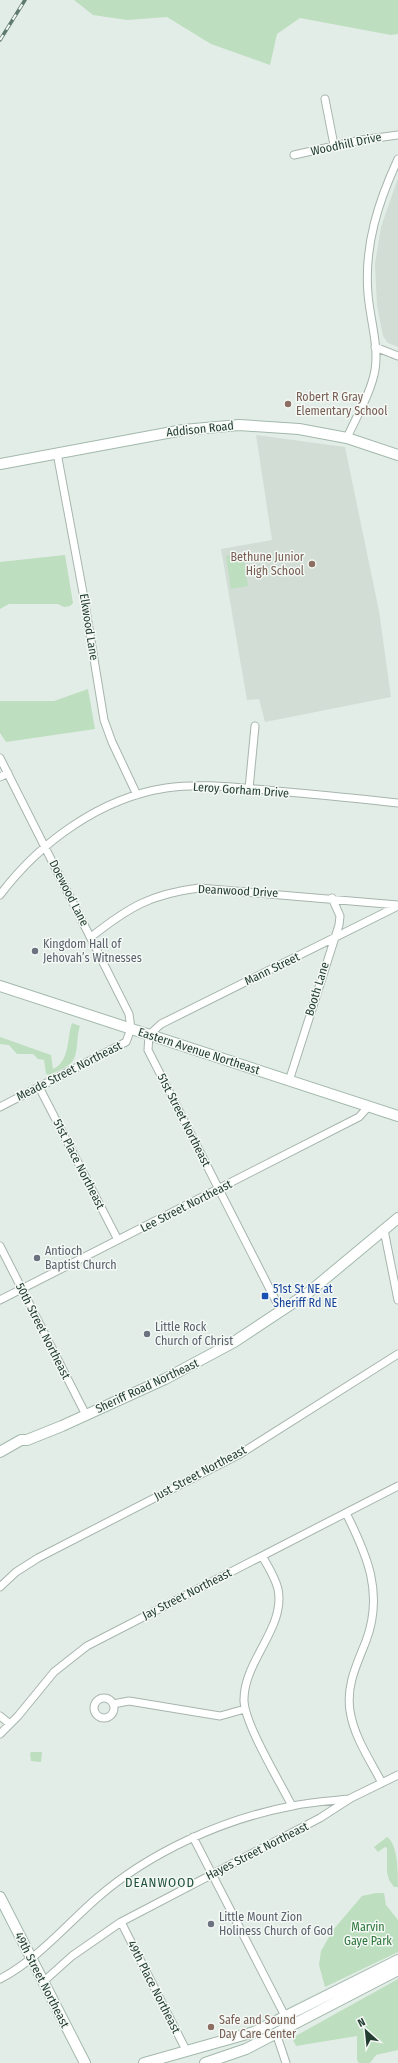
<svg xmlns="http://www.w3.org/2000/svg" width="398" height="2063" font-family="'Fira Sans Condensed',sans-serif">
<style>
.built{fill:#d1ddd5}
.green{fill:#bddebf}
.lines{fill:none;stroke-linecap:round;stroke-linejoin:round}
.street-casing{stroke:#a6b5ad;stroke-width:9}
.secondary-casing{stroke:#a2b9ac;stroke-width:12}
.street{stroke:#fff;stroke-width:7}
.secondary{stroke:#fff;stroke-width:10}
.rail-casing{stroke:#5e7a6c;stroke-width:3.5}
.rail{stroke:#f4f9f5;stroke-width:2;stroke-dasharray:6;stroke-linecap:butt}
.education-dot{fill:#8d6e63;stroke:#f4f9f5;stroke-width:1.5}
.worship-dot{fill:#6b7280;stroke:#f4f9f5;stroke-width:1.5}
.transit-dot{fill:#1a4fb4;stroke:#f4f9f5;stroke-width:1.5}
.labels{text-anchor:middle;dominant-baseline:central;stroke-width:3;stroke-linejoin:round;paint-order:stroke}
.street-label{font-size:12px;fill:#233e31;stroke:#f4f9f5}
.education-label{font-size:12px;fill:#785e54;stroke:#f4f9f5;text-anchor:start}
.worship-label{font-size:12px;fill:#5b616d;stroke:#f4f9f5;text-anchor:start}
.transit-label{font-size:12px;fill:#164399;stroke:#f4f9f5;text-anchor:start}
.park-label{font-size:12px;fill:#2d753a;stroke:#f4f9f5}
.neighbourhood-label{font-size:13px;letter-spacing:1px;fill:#1f503a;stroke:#f4f9f5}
</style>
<rect width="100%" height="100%" fill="#e3ede7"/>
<!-- built -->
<path class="built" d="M398,178V347L388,343L383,336L377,306L375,264L381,227Z
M256,435L345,447L379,611L391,697L265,722L259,699L247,700L221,549L272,540Z"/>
<!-- green -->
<path class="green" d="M74,0H398V34L391,35L300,18L277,34L270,65L211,44L167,17L127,20L93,15Z
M243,553L248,586L231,589L226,556Z
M65,555L73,603L70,606L64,607L58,604H9L0,609V562Z
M88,689L95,729L6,742L0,733V701H54Z
M72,1023L80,1026C76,1036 79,1056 71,1063C66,1068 56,1072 49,1075L46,1074L44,1060L38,1059L33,1054H17L9,1045L0,1044V1037L51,1055L53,1069C70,1062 67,1037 72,1023Z
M31,1752H42L41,1762L31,1761L30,1754Z
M387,1837C398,1844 398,1872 398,1887H394L389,1880L387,1872V1848L385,1847L378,1852L374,1847Z
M376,1893H384L386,1905L398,1920V1952L325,1987L319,1965L321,1951L333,1930L362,1896Z
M398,1979V2050L376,2055L370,2063H359L357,2060V2036L296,2046L292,2038Z"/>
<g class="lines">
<!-- street casing -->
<g class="street-casing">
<path id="street" d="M325,99L334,145
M294,155L361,140L398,135
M375,347L398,356
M347,438C356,417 371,393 375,370C379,346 370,319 368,294C364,246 378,202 398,159
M57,453L84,598L104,720L112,742L137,795
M0,758L129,1014L131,1029L126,1042L0,1107
M0,777L8,773
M249,789L255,726
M0,895C39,843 100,798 166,788C199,783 232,787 266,790C310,794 354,798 398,803
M91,937C129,907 151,894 199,888L398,905
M289,1081L339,925L340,916L332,898
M39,1087L118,1240
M384,1230L398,1300
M0,1246L86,1415
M0,1300L359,1117L368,1107
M281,1311L148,1050L149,1035L161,1024L398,906
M346,1513C367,1555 384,1593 366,1641C357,1664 346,1685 350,1711C354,1737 370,1760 382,1783
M262,1556C268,1566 275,1577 278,1589C286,1628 243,1661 244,1701C245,1725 280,1782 292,1806
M0,1587L16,1572L38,1558L240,1454L398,1354
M94 1708a10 10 0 1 1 20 0a10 10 0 1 1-20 0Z
M113,1704L129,1701L220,1716L245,1709
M0,1716L10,1724
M0,1734L18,1716L54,1672L87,1646L398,1486
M193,1837L287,2020
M121,1922L187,2052
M0,1979C38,1959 65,1926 97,1898C150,1852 223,1819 292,1806C311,1802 330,1801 349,1799
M43,1982L72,1956L121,1922L320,1818L351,1798L398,1775
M276,2033L286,2063"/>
</g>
<!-- secondary casing -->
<g class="secondary-casing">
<path id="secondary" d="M0,464L183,430L239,425L299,429L347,438L398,455
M0,986L398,1116
M0,1452L21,1440H27L62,1426L165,1379L234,1342L308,1293L398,1218
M0,1897L85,2063
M144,2063L254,2032L398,1960
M205,2063L246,2049L398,1970"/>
</g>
<!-- street -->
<use href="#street" class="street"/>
<!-- secondary -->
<use href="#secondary" class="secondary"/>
<!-- rail casing -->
<g class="rail-casing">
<path id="rail" d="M0,40L25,0"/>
</g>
<!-- rail -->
<use href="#rail" class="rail"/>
</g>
<!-- markers -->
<g class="education-dot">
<circle cx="288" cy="404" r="4"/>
<circle cx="312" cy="564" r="4"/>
<circle cx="211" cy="2027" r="4"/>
</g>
<g class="worship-dot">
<circle cx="35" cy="951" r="4"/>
<circle cx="37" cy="1258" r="4"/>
<circle cx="147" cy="1334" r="4"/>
<circle cx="211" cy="1924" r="4"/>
</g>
<rect class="transit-dot" x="261" y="1292" width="8" height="8" rx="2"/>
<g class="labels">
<!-- street labels -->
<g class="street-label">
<text transform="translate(346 144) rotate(-12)">Woodhill Drive</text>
<text transform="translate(200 429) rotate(-6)">Addison Road</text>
<text transform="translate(89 627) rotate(81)">Elkwood Lane</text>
<text transform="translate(241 790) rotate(4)">Leroy Gorham Drive</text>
<text transform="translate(238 891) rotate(3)">Deanwood Drive</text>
<text transform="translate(69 893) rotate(63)">Doewood Lane</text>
<text transform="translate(272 969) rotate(-26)">Mann Street</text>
<text transform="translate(317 989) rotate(-73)">Booth Lane</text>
<text transform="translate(199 1051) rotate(18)">Eastern Avenue Northeast</text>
<text transform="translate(69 1071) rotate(-27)">Meade Street Northeast</text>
<text transform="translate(184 1120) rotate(63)">51st Street Northeast</text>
<text transform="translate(79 1164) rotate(63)">51st Place Northeast</text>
<text transform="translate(186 1206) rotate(-27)">Lee Street Northeast</text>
<text transform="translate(43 1331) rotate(63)">50th Street Northeast</text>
<text transform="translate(147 1386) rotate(-25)">Sheriff Road Northeast</text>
<text transform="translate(200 1473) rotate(-28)">Just Street Northeast</text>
<text transform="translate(187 1594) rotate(-27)">Jay Street Northeast</text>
<text transform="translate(257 1851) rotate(-27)">Hayes Street Northeast</text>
<text transform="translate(42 1980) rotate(63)">49th Street Northeast</text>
<text transform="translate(154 1987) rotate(63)">49th Place Northeast</text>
</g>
<!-- education labels -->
<g class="education-label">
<text x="296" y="397">Robert R Gray<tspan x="296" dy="14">Elementary School</tspan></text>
<text x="304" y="557" text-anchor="end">Bethune Junior<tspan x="304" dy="14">High School</tspan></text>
<text x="219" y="2020">Safe and Sound<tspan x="219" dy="14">Day Care Center</tspan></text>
</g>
<!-- worship labels -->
<g class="worship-label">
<text x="43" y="944">Kingdom Hall of<tspan x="43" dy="14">Jehovah’s Witnesses</tspan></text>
<text x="45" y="1251">Antioch<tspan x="45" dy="14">Baptist Church</tspan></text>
<text x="155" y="1327">Little Rock<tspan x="155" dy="14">Church of Christ</tspan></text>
<text x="219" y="1917">Little Mount Zion<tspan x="219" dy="14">Holiness Church of God</tspan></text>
</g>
<!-- transit labels -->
<g class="transit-label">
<text x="273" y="1289">51st St NE at<tspan x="273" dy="14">Sheriff Rd NE</tspan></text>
</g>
<!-- park labels -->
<g class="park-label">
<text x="368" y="1927">Marvin<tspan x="368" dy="14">Gaye Park</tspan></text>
</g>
<!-- neighbourhood labels -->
<g class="neighbourhood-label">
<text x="160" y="1882">DEANWOOD</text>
</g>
</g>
<!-- north arrow -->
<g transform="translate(366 2031) rotate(333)" stroke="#f4f9f5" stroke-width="3" paint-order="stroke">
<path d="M0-3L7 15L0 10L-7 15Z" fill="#233e31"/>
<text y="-6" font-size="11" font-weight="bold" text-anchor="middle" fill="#233e31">N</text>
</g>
</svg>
